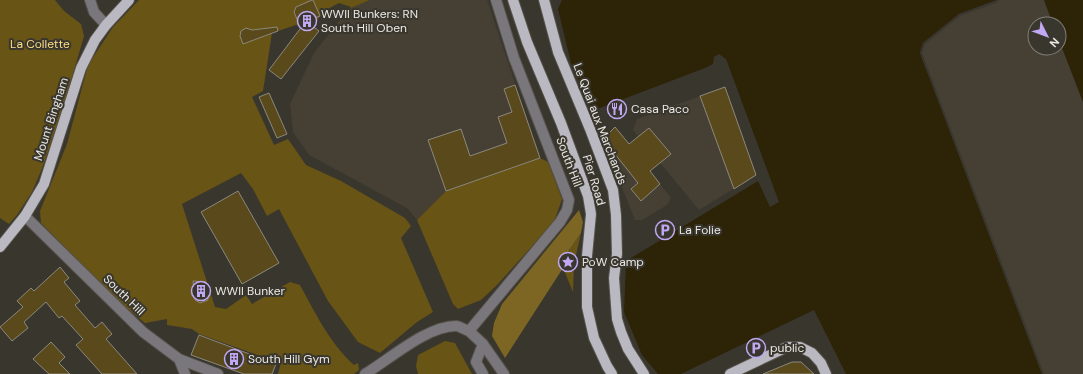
<svg xmlns="http://www.w3.org/2000/svg" width="1083" height="374" font-family="'DM Sans',sans-serif">
<style>
.built{fill:#464034}
.green{fill:#685414}
.forest{fill:#7d6623}
.water{fill:#2d2307}
.pier{fill:#39362e}
.building{fill:#59491b;stroke:#8b887f}
.lines{fill:none;stroke-linecap:round;stroke-linejoin:round}
.minor-casing{stroke:#55524b;stroke-width:12}
.major-casing{stroke:#55524b;stroke-width:12}
.minor{stroke:#79777c;stroke-width:10}
.major{stroke:#bab8c0;stroke-width:10}
.labels{text-anchor:middle;dominant-baseline:central;stroke-width:4;stroke-linejoin:round;paint-order:stroke}
.poi-label{font-size:12px;fill:#eae8e3;stroke:#39362e;text-anchor:start}
.park-label{font-size:12px;fill:#fede86;stroke:#39362e}
.street-label{font-size:12px;fill:#eae8e3;stroke:#39362e}
</style>
<rect width="100%" height="100%" fill="#39362e"/>
<!-- built -->
<path class="built" d="M370,0H487L540,158L446,191L417,220L407,208L309,155L293,132L290,104L314,53L351,8Z
M997,0H1044L1053,24H1035V48H1059V40L1083,102V374H1042L920,53L923,43L959,14Z
M725,87L756,175L699,210L633,130L637,119Z
M615,127L671,198L667,205L642,220H635L603,139Z"/>
<!-- green -->
<path class="green" d="M0,0H55L64,11L81,24L84,36L61,116L41,171L32,192L17,215L9,224L0,218Z
M139,0H370L351,8L314,53L351,7L339,3L322,12L317,21L302,26L299,24L272,33L263,91L252,97L274,145L288,139L306,165L341,181L405,218L411,226L401,238L433,312L417,322L380,353L358,342L328,301L279,209L267,216L253,189L241,173L182,204L215,307L226,309L246,295L252,304L290,282L300,285C316,314 329,342 354,365L358,363L359,370L354,374H278L281,362L274,361L199,334L192,329L167,325V319L145,323L114,298L41,223L40,211L67,144L88,65L113,27Z
M540,158L548,162L562,199L554,222L497,285L481,300L458,309L453,304L417,220L446,191Z
M581,233L574,264L573,292L563,268L562,260Z
M445,341L455,343L472,374H418L416,366L418,355Z"/>
<!-- forest -->
<path class="forest" d="M579,210L583,222L581,233L562,260L563,268L505,358L492,336L494,323L502,304Z"/>
<!-- water -->
<path class="water" d="M562,0H997L959,14L923,43L920,53L1042,374H846L814,310L681,374H658L642,355L624,312L626,261L758,181L770,207L779,202L726,59L719,54L714,57L713,64L705,68L592,111L571,63L558,9Z
M1044,0H1083V102L1059,40V24H1053Z"/>
<!-- pier -->
<path class="pier" d="M997,0H999L998,2L960,16L925,44L922,53L1044,374H1042L920,53L923,43L959,14Z"/>
<!-- building -->
<path class="building" d="M312,0H313L320,16L299,24L294,12L296,7Z
M306,21L319,31L281,79L269,70Z
M277,27L278,31L243,44L240,36L241,31L246,28L252,30Z
M515,85L540,158L446,191L428,140L461,129L470,156L507,143L498,117L512,112L504,89Z
M725,87L756,175L734,189L700,96Z
M269,93L287,134L277,138L259,97Z
M615,127L629,144L649,128L671,154L650,171L660,184L641,201L631,189L638,183L603,139Z
M238,191L279,263L242,284L201,212Z
M60,267L69,278L64,282L80,301L75,305L95,328L102,322L112,334L106,339L137,374H102L76,345L83,339L62,316L59,318L46,302L24,322L28,328L12,341L0,327L23,307L17,301L31,288L34,291Z
M193,281L206,282L208,300L200,303L195,300Z
M199,335L276,364L272,374H244L191,355Z
M51,342L65,357L59,363L70,374H49L33,359Z
M792,362H801L814,374H763Z"/>
<g class="lines">
<!-- minor casing -->
<g class="minor-casing">
<path id="minor" d="M90,0L94,12L106,25
M25,216L143,332L179,359L218,374
M469,331L483,344L504,374
M179,359L185,374
M365,374C390,359 428,325 457,326C461,327 465,330 469,331L560,222L567,210L569,200L514,58L496,0
M483,374L476,362L483,344"/>
</g>
<!-- major casing -->
<g class="major-casing">
<path id="major" d="M513,0L527,42L561,123L588,196L591,214L587,256V307L594,338L607,366L612,374
M544,0L558,52L590,129L613,190L616,215L617,254L614,278L617,319L621,332L628,349L644,374
M0,247L25,216L44,184L81,68L95,40L106,25L129,0
M730,374L787,347H800L812,353L821,363L826,374"/>
</g>
<!-- minor -->
<use href="#minor" class="minor"/>
<!-- major -->
<use href="#major" class="major"/>
</g>
<!-- icons -->
<defs>
<g id="building-ring" transform="scale(1)"><circle r="9.5" fill="#39362e" stroke="#c0a8f3" stroke-width="1.5"/><path d="M-4-6H4V6H1V3H-1V6H-4ZM-2.5-4.3h1.7v1.8h-1.7ZM.8-4.3h1.7v1.8H.8ZM-2.5-1h1.7V.8h-1.7ZM.8-1h1.7V.8H.8Z" fill="#c0a8f3"/></g>
<g id="restaurant-ring" transform="scale(1)"><circle r="9.5" fill="#39362e" stroke="#c0a8f3" stroke-width="1.5"/><path d="M-5-6h1v4h1v-4h1v4h1v-4h1v5L-1.5 .5V6h-2V.5L-5-1ZM5-6V6H3V1.5H1.5Q1.5-4 5-6Z" fill="#c0a8f3"/></g>
<g id="parking-ring" transform="scale(1)"><circle r="9.5" fill="#39362e" stroke="#c0a8f3" stroke-width="1.5"/><path d="M-3.5-5.5H1a3.5 3.5 0 0 1 0 7H-1V5.5H-3.5ZM-1-3.4V-.6H.8a1.4 1.4 0 0 0 0-2.8Z" fill="#c0a8f3"/></g>
<g id="sight-ring" transform="scale(1)"><circle r="9.5" fill="#39362e" stroke="#c0a8f3" stroke-width="1.5"/><path d="M0-6L1.8-2.2L6-1.7L2.9 1.2L3.7 5.4L0 3.3L-3.7 5.4L-2.9 1.2L-6-1.7L-1.8-2.2Z" fill="#c0a8f3"/></g>
</defs>
<g fill-rule="evenodd">
<use href="#building-ring" x="307" y="21"/>
<use href="#restaurant-ring" x="617" y="109"/>
<use href="#parking-ring" x="665" y="230"/>
<use href="#sight-ring" x="568" y="262"/>
<use href="#building-ring" x="201" y="291"/>
<use href="#parking-ring" x="756" y="348"/>
<use href="#building-ring" x="234" y="359"/>
</g>
<g class="labels">
<!-- poi labels -->
<g class="poi-label">
<text x="321" y="14">WWII Bunkers: RN<tspan x="321" dy="14">South Hill Oben</tspan></text>
<text x="631" y="109">Casa Paco</text>
<text x="679" y="230">La Folie</text>
<text x="582" y="262">PoW Camp</text>
<text x="215" y="291">WWII Bunker</text>
<text x="770" y="348">public</text>
<text x="248" y="359">South Hill Gym</text>
</g>
<!-- park labels -->
<g class="park-label">
<text x="40" y="44">La Collette</text>
</g>
<!-- street labels -->
<g class="street-label">
<text transform="translate(51 119) rotate(-72)">Mount Bingham</text>
<text transform="translate(600 124) rotate(69)">Le Quai aux Marchands</text>
<text transform="translate(569 162) rotate(69)">South Hill</text>
<text transform="translate(594 180) rotate(73)">Pier Road</text>
<text transform="translate(124 295) rotate(44)">South Hill</text>
</g>
</g>
<!-- north arrow -->
<g transform="translate(1047 36) rotate(132)"><circle r="19" fill="#39362e" stroke="#807d76"/>
<path d="M0-3L7 15L0 10L-7 15Z" fill="#c0a8f3"/>
<text y="-6" font-size="11" font-weight="bold" text-anchor="middle" fill="#eae8e3">N</text>
</g>
</svg>
